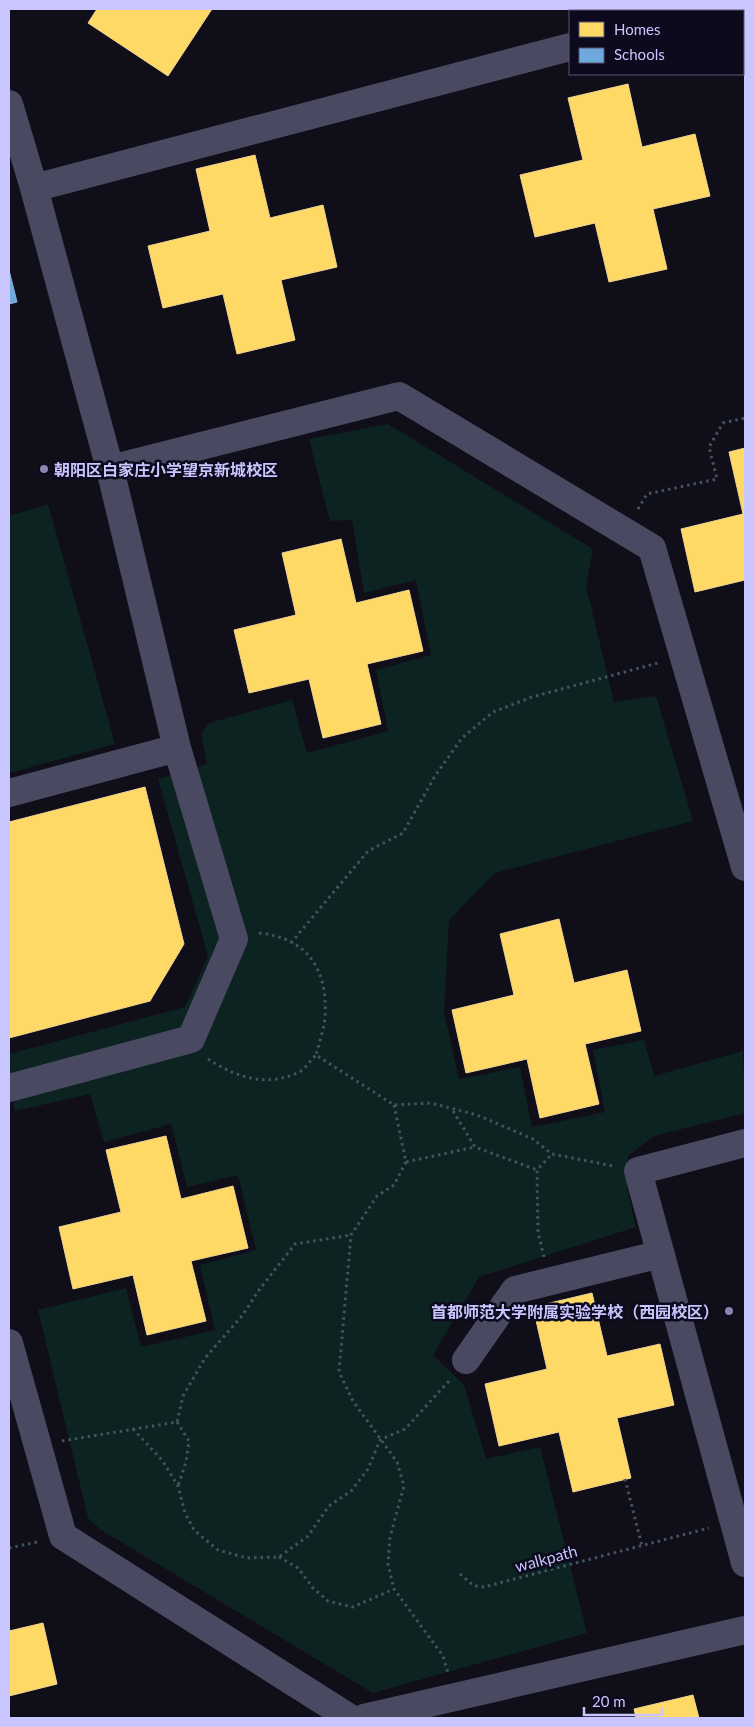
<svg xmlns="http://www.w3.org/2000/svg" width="754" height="1727" font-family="Lato,'Noto Sans SC',sans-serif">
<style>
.green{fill:#0d2322}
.homes{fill:#ffd966;stroke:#efd394}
.schools{fill:#6fa8dc;stroke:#8ab1e6}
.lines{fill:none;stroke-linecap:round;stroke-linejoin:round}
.path{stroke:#435461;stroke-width:3;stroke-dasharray:2.5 4;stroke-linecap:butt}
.minor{stroke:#494961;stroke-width:28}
.poi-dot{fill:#8885ae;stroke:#0c0a1c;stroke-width:2}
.labels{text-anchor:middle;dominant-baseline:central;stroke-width:5;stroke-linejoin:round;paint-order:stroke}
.poi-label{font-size:16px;font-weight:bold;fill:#c9c5ff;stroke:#0c0a1c;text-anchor:start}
.street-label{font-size:16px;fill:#c9c5ff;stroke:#0c0a1c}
</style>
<rect width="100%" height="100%" fill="#100e18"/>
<!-- green -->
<path class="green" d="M388,424L593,549L586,586L614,702L656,696L693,821L495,873L449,920L444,1012L459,1079L520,1067L532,1127L605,1112L593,1050L644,1040L654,1076L743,1051L745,1113L654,1136L628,1156L627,1187L636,1227L479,1277L433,1355L464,1385L486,1459L540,1447L587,1633L373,1693L101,1530L88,1518L38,1310L126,1288L141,1347L215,1330L200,1265L256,1250L238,1175L187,1187L171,1124L104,1142L90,1094L15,1111L9,1080V1054L185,1007L208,956L158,779L207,764L201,735L209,723L292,700L307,753L388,731L376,670L431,655L416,580L364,593L352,520L330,521L309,439Z
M48,504L115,744L9,773V516Z"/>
<!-- homes -->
<path class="homes" d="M97,9H212L168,76L88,23Z
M628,84L642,147L695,134L710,196L653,209L667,269L609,282L595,223L535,237L520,175L583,160L568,98Z
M255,155L270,218L323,205L337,267L281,280L295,340L237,354L223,294L163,308L148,246L210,231L196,169Z
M745,448V580L695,592L681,529L743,514L729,452Z
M341,539L356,603L409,590L423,651L367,664L381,724L323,738L309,679L249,693L234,630L296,615L282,553Z
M145,787L184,944L150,1001L9,1038V822Z
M559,919L574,983L627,970L641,1031L585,1044L599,1104L540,1118L527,1059L466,1073L452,1010L514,995L500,934Z
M166,1136L181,1199L233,1186L248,1248L191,1261L206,1321L147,1335L133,1275L73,1289L59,1227L121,1212L106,1150Z
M592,1293L607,1356L660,1344L674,1405L617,1418L631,1478L573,1492L559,1432L499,1446L485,1384L547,1369L533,1307Z
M43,1623L57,1684L9,1696V1631Z
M693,1695L699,1718H636L634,1709Z"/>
<!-- schools -->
<path class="schools" d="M9,270L17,302L9,304Z"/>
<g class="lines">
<!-- path -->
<path class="path" d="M638,509L647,494L717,479L709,447L723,423L745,418
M259,933C308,938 328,970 325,1017C324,1030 319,1043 316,1055L394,1105L431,1103L477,1115L533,1139L552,1154L613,1166
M291,943L368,851L403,833L435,776L462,738L493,712L532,697L658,663
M208,1059C236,1077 266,1088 299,1072C305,1069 311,1060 316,1055
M394,1105L406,1162L475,1147
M453,1111L475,1147L537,1170
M406,1162L394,1185L377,1196L351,1235L339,1372L353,1401L397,1462L404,1486L390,1537L388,1564L394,1589L443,1656L448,1673
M544,1257L538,1232L537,1170L552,1154
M177,1422L189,1441L186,1462L178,1486
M133,1429L162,1460L178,1486L185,1513L194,1530L218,1550L247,1558L279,1557L308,1536L329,1506L351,1491L368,1469L380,1440L405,1429L449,1381
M62,1441L177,1422L183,1396L205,1358L242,1316L259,1290L295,1244L351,1235
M625,1479L642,1546
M9,1548L37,1542
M279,1557L298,1568L313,1588L328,1601L353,1607L394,1589
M460,1574L474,1586L484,1587L709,1528"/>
<!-- minor -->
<path class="minor" d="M706,11L716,9
M9,104L34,188L110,469L177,748L9,793
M34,188L570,47
M110,469L399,396L652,548L745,867
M9,1088L191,1039L234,939L177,748
M745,1143L638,1171L745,1563
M9,1343L63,1536L350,1718
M466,1360L515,1290L661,1254
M364,1718L745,1630"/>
</g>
<!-- markers -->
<g class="poi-dot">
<circle cx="44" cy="469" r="5"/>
<circle cx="729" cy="1311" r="5"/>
</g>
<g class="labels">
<!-- poi labels -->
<g class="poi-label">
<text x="54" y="469">朝阳区白家庄小学望京新城校区</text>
<text x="719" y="1311" text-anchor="end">首都师范大学附属实验学校（西园校区）</text>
</g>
<!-- street labels -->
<g class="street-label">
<text transform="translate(546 1558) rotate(-15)">walkpath</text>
</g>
</g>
<!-- border -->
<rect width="754" height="1727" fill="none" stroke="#c9c5ff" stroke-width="20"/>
<!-- legend -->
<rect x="569" y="10" width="175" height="65" fill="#0c0a1c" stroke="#585577"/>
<rect x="579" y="22" width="25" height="15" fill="#ffd966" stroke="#585577"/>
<text x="614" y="35" font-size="15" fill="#c9c5ff">Homes</text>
<rect x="579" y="48" width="25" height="15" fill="#6fa8dc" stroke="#585577"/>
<text x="614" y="60" font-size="15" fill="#c9c5ff">Schools</text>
<!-- scale -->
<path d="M584 1707v8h78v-8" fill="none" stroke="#c9c5ff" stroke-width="2.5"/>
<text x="592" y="1707" font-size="15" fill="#c9c5ff" stroke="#0c0a1c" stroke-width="4" paint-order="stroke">20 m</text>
</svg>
